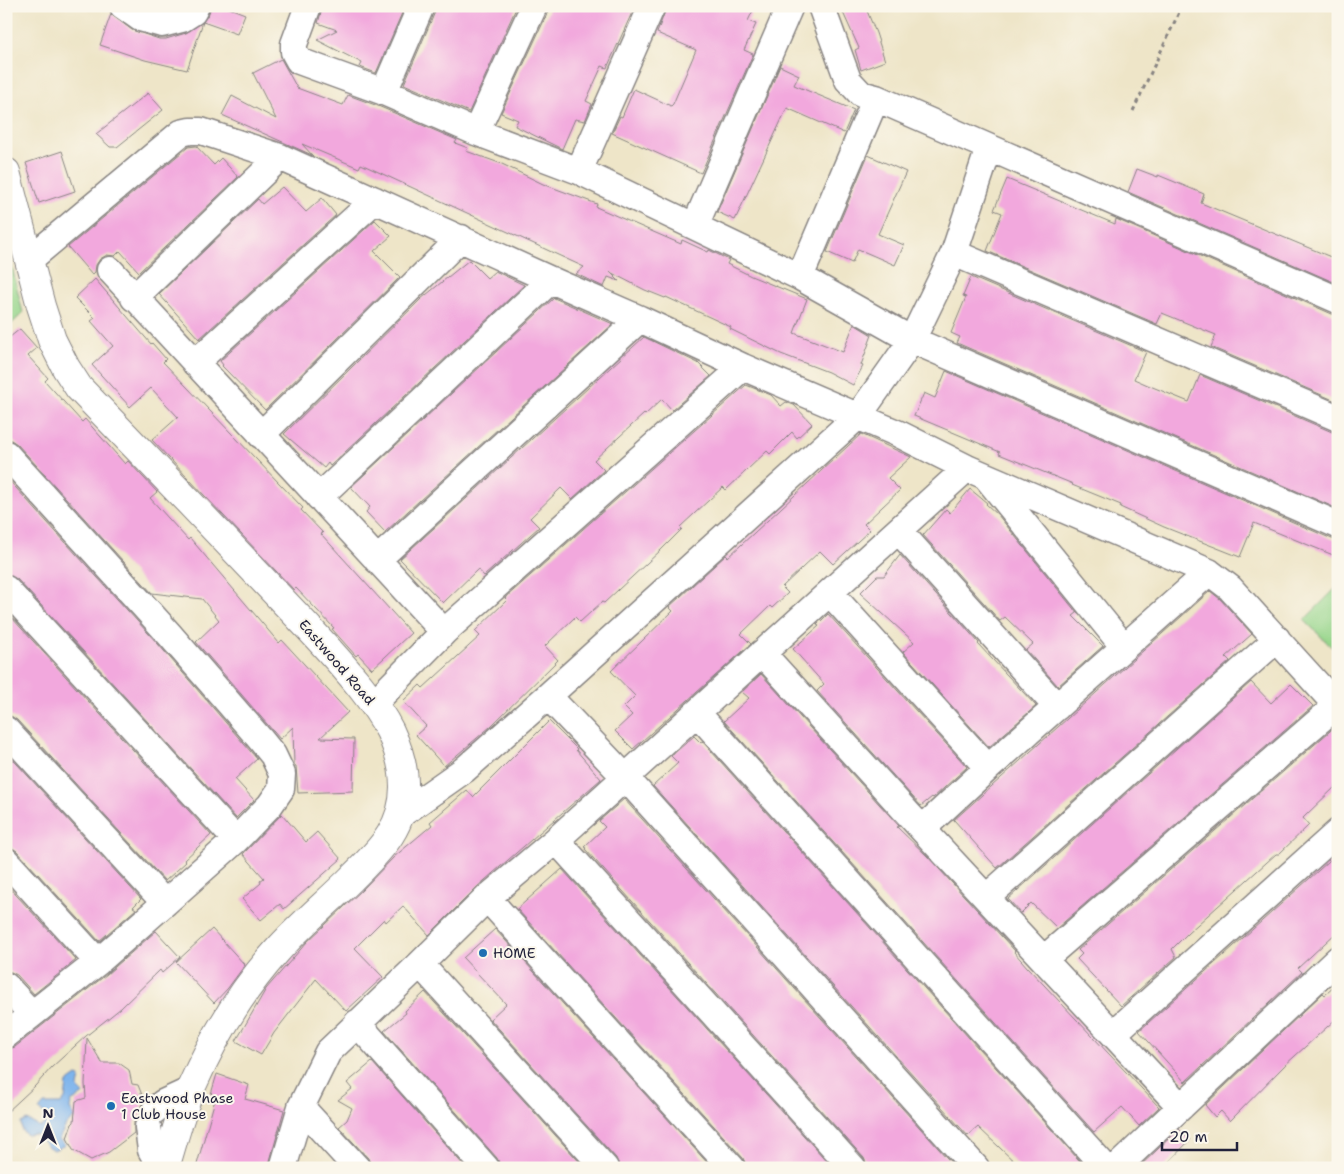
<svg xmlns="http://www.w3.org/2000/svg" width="1344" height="1174" font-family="'Shantell Sans',sans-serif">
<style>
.green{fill:#97d58b;stroke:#5c7c63}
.water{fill:#7eb4ec;stroke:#506b94}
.building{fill:#f2a8dd}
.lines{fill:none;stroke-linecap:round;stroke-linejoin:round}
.minor-casing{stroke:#888482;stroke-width:29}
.major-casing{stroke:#888482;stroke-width:30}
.path{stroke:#888482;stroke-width:3;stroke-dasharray:4 4;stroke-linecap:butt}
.minor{stroke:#fff;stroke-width:26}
.major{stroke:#fff;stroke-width:28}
.poi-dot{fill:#1f6fb2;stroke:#fbf7ec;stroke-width:2}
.labels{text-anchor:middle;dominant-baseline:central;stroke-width:4;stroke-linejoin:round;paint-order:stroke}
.street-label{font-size:14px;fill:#22223b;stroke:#fbf7ec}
.poi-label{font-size:14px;fill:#22223b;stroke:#fbf7ec;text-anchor:start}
</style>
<rect width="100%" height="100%" fill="#fbf7ec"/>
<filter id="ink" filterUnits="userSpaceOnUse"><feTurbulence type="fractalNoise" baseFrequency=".02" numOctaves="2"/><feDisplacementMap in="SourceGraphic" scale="10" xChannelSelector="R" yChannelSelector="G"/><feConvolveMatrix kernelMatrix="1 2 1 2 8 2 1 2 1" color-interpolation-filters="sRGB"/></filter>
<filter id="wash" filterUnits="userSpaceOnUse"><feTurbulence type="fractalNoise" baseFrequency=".0096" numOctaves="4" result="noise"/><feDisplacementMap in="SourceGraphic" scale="20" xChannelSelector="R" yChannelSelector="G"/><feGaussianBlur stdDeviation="1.12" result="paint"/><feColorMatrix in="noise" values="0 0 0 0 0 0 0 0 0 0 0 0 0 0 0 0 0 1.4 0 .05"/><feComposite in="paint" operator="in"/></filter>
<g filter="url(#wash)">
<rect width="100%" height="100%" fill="#eee5c8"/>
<!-- green -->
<path class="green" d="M6,242L23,313L6,329Z
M1338,586V653L1304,620Z"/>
<!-- water -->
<path class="water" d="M77,1076L80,1077L78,1088L84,1094L71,1102L70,1109L75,1117L66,1125L59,1139L65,1145L54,1150L48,1147L36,1134L27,1135L22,1131L21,1123L27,1120L40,1127L49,1121L46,1115L39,1110L44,1104H61L65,1099L67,1083Z"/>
<g id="blocks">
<!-- building -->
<path class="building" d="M211,6H224L245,14L237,34L203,22L209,13Z
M323,6H405L376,73L360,67L362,63L317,40L337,30L318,23Z
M436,6H517L469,112L404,84L435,12Z
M549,6H635L607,68L602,66L586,101L592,104L585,121L575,119L562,149L515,126L518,120L501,113L548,12Z
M667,6H755L748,21L756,24L744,50L753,54L701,173L612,133L620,116L622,117L634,89L671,106L673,104L696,50L657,33Z
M840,6H865L876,33L885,61L861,70L855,50L859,48Z
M111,14L132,30L159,39H166L186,33L203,22L187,70L145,60L100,45Z
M281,59L297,88L343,105L348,95L378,106L457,140L455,143L468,148L466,151L502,164L543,184L597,204L596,207L681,244L682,240L708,252L709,250L729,260L727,264L751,276L807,299L794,333L843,352L854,324L872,335L861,365L863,366L853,385L828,372L781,354L730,329L731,327L666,297L665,298L645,290L610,272L619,281L608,277L604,287L576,274L584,267L361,164L359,168L302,144L312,155L222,115L232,96L276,119L253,73Z
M780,66L799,75L794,85L854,110L844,133L787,108L735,220L717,212Z
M148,93L163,110L117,147H110L96,134Z
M196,146L214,165L221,158L238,177L139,272L120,251L115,256L107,255L100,259L96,265L95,272L92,275L68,247L188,147Z
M62,151L75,191L39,203L26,163Z
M868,155L906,172L878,234L904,245L895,265L858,249L852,263L827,252Z
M1137,169L1158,177V175L1204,194L1201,203L1338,260V284L1128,192Z
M1007,179L1115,224L1116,219L1332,314L1338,315V402L1211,347L1216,335L1162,313L1157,324L987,251L1002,213L994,210Z
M282,187L306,212L322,198L336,215L199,339L159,294L258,199L262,204Z
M375,220L391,236L374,251L400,277L265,410L222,366L223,365L220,361Z
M469,260L487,278L495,271L524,285L330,466L328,463L324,468L284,434L421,299Z
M971,277L1146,352L1134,379L1150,386L1189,402L1200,375L1332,432L1338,433V509L957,343L960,337L951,333L966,297L963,296Z
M95,279L151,344L152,343L166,359L163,362L303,508L301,510L323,533L321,534L411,633L372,669L358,654L356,656L332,629L334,628L296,588L294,590L152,440L178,417L151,388L130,407L92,365L113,346L91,321L95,318L75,298Z
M554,298L613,324L385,532L366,512L370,507L351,487Z
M20,329L37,348L28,356L48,378L45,381L82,422L85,419L125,464L128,461L157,492L150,498L188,540L190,538L279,643L282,640L348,712L320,738L354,739L353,791L298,793L296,766L294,765L293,727L280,739L196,642L219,620L202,599L152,593L17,444L11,440L6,439V332L10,337Z
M644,337L698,363L711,376L672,410L662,399L645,415L644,414L594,460L604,470L572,499L561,488L530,518L539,527L484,576L478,569L443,603L400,559Z
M946,371L1332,539L1338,540V557L1254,523L1240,557L1164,527L1120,507L1121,505L1072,485L1073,484L999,454L1000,452L914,416L924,393L935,398Z
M746,385L771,395L781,406L786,402L794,405L812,424L797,438L792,432L770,454L767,451L726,490L723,487L680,527L682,529L661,550L604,603L602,602L580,622L575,617L545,646L558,660L490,727L444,766L416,735L426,726L403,701L420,685L423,688L480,636L475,631L507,600L505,598Z
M861,434L911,457L888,478L900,490L864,524L870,530L833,564L820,551L782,587L788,593L772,608L770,606L741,634L751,644L633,749L615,731L632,715L624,707L635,696L611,671L673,611L669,607L726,555L728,557Z
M6,477L158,644L257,759L235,779L254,800L236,818L17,579L6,574Z
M970,489L987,503L986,504L998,515L1077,613L1073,616L1103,646L1058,686L1026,650L1033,644L1005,617L1000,621L923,535L946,509L950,513Z
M900,555L979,643L978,644L1036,706L989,747L903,652L914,642L860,593L877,576H884Z
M1210,591L1220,599L1252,634L1226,657L1230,661L997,868L954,820Z
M828,614L967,767L933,798L932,797L921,806L817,691L824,684L793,649L819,626L817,625Z
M11,617L211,835L184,860L186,862L165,881L17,720L11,716L6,715V621Z
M761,674L899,826L897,827L927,856L1015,951L1014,952L1028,968L1159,1107L1139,1126L1122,1107L1094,1132L724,721L749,698L742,692Z
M1251,682L1271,703L1291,684L1313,706L1057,928L1031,903L1021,913L1008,899Z
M549,721L577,749L576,750L601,779L477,887L429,935L403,906L386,922L384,919L355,948L383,977L346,1011L316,979L274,1033L261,1055L236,1041L266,989L307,942L362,890L394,857L432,825L430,822L467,790L473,797Z
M1337,725L1338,784L1303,818L1309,825L1279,854H1276L1188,933L1172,949L1176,957L1121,1006L1077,959L1082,954L1078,950Z
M694,736L701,743L702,741L1086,1168H1021L978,1127L968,1136L653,786L678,763L671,756Z
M6,752L141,899L133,907L136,909L99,941L17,851L11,847L6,846Z
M624,799L956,1168H868L864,1158L585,849L586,848L584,847L605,827L599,821Z
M282,814L306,842L317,832L341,859L284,909L280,904L261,920L242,899L261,883L260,881L264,878L243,854Z
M1338,853V931L1298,968L1302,972L1185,1082L1139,1031Z
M562,869L833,1168H747L743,1158L517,909Z
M6,884L76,960L34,994L17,975L11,972L6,971Z
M212,929L245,965L228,988L214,1003L176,962Z
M495,929L712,1168H620L616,1158L490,1019L506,1004L463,958Z
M156,931L180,957L162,973L160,970L121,1008L86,1036L52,1067L35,1086L6,1113V1050L15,1047L107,974Z
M1338,983V1017L1284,1066L1230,1121L1221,1111L1215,1117L1205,1105L1323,993L1325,995Z
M425,992L585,1168H501L497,1158L384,1031L406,1013L405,1011Z
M87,1038L102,1063H119L129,1070L132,1084L138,1085L144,1100L141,1106V1114L134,1122V1133L109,1152L91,1160L73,1150L67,1138L72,1124L74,1122L76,1101L86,1098L85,1084Z
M372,1062L466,1168H372L368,1158L339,1127L347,1120L352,1108L338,1100L352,1089L347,1083Z
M217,1074L249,1085L245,1099L284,1110L268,1168H196L216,1096L211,1094Z
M1179,1129L1190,1140L1163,1168H1138Z"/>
</g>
</g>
<g filter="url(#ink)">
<use href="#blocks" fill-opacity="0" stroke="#888482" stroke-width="1"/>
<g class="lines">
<!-- minor casing -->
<g class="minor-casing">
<path id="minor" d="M123,6L140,18L162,24L182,19L193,12L196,6
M308,6L294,44V52L299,61L384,92L476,132L579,171L800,277L912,340L1338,525
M821,6L848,80L861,94L876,98L1338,300
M384,92L421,6
M476,132L534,6
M579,171L652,6
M695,226L790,6
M954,253L1338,418
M29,260L181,133L190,131H201L280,157L551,280L640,319L743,367L899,434L967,468L1209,572L1230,588L1338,707
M110,270L444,632
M800,277L876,98
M134,298L280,157
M195,363L375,200
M261,435L461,238
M6,454L169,634L260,739L273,755L282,774L281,789L270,805L236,840L165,903L98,962L6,1035
M988,479L1124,647
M319,497L551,280
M899,531L1057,707
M377,560L640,319
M6,589L236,840
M830,593L988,768
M762,653L922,829L1181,1107
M548,696L625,777L976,1168
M373,704L444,632L743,367
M697,713L1106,1168
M6,730L165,903
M400,815L464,770L548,696L859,415L912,340L954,253L989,148
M922,829L988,768L1209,572
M556,840L853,1168
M6,861L98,962
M987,897L1277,639
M487,898L732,1168
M1044,959L1336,706
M420,964L605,1168
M6,986L32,1014
M357,1023L486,1168
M1113,1034L1338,832
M301,1107L357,1168
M155,1110L163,1103L191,1090
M148,1127L151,1150L161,1168
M283,1168L301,1107L328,1052L420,964L487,898L556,840L967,468
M1116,1168L1338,959"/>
</g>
<!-- major casing -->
<g class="major-casing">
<path id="major" d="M6,172L41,306L52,340L66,368L79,388C148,459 216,530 284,602C310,629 336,657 360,686C371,700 382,715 390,731C406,765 411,802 390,835C380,851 365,865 351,879C327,903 300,925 277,951C240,992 213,1038 191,1088C180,1114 173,1142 165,1168"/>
</g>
<!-- path -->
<path class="path" d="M1133,111L1182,6"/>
<!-- minor -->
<use href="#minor" class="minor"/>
<!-- major -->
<use href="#major" class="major"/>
</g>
</g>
<!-- markers -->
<g class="poi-dot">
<circle cx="483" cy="953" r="5"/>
<circle cx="111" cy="1106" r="5"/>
</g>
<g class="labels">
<!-- street labels -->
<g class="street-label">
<text transform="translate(337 662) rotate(49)">Eastwood Road</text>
</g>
<!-- poi labels -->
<g class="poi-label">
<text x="493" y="953">HOME</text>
<text x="121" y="1098">Eastwood Phase<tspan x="121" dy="16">1 Club House</tspan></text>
</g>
</g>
<!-- margin -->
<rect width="1344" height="1174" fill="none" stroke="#fbf7ec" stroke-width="25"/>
<!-- north arrow -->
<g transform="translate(48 1126)" stroke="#fbf7ec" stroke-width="4" paint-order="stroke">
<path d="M0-4L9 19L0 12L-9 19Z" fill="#22223b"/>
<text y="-8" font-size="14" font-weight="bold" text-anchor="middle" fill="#22223b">N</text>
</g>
<!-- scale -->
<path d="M1162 1142v8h75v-8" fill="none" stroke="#22223b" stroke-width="2.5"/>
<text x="1169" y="1142" font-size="15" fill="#22223b" stroke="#fbf7ec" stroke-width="4" paint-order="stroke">20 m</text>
</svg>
